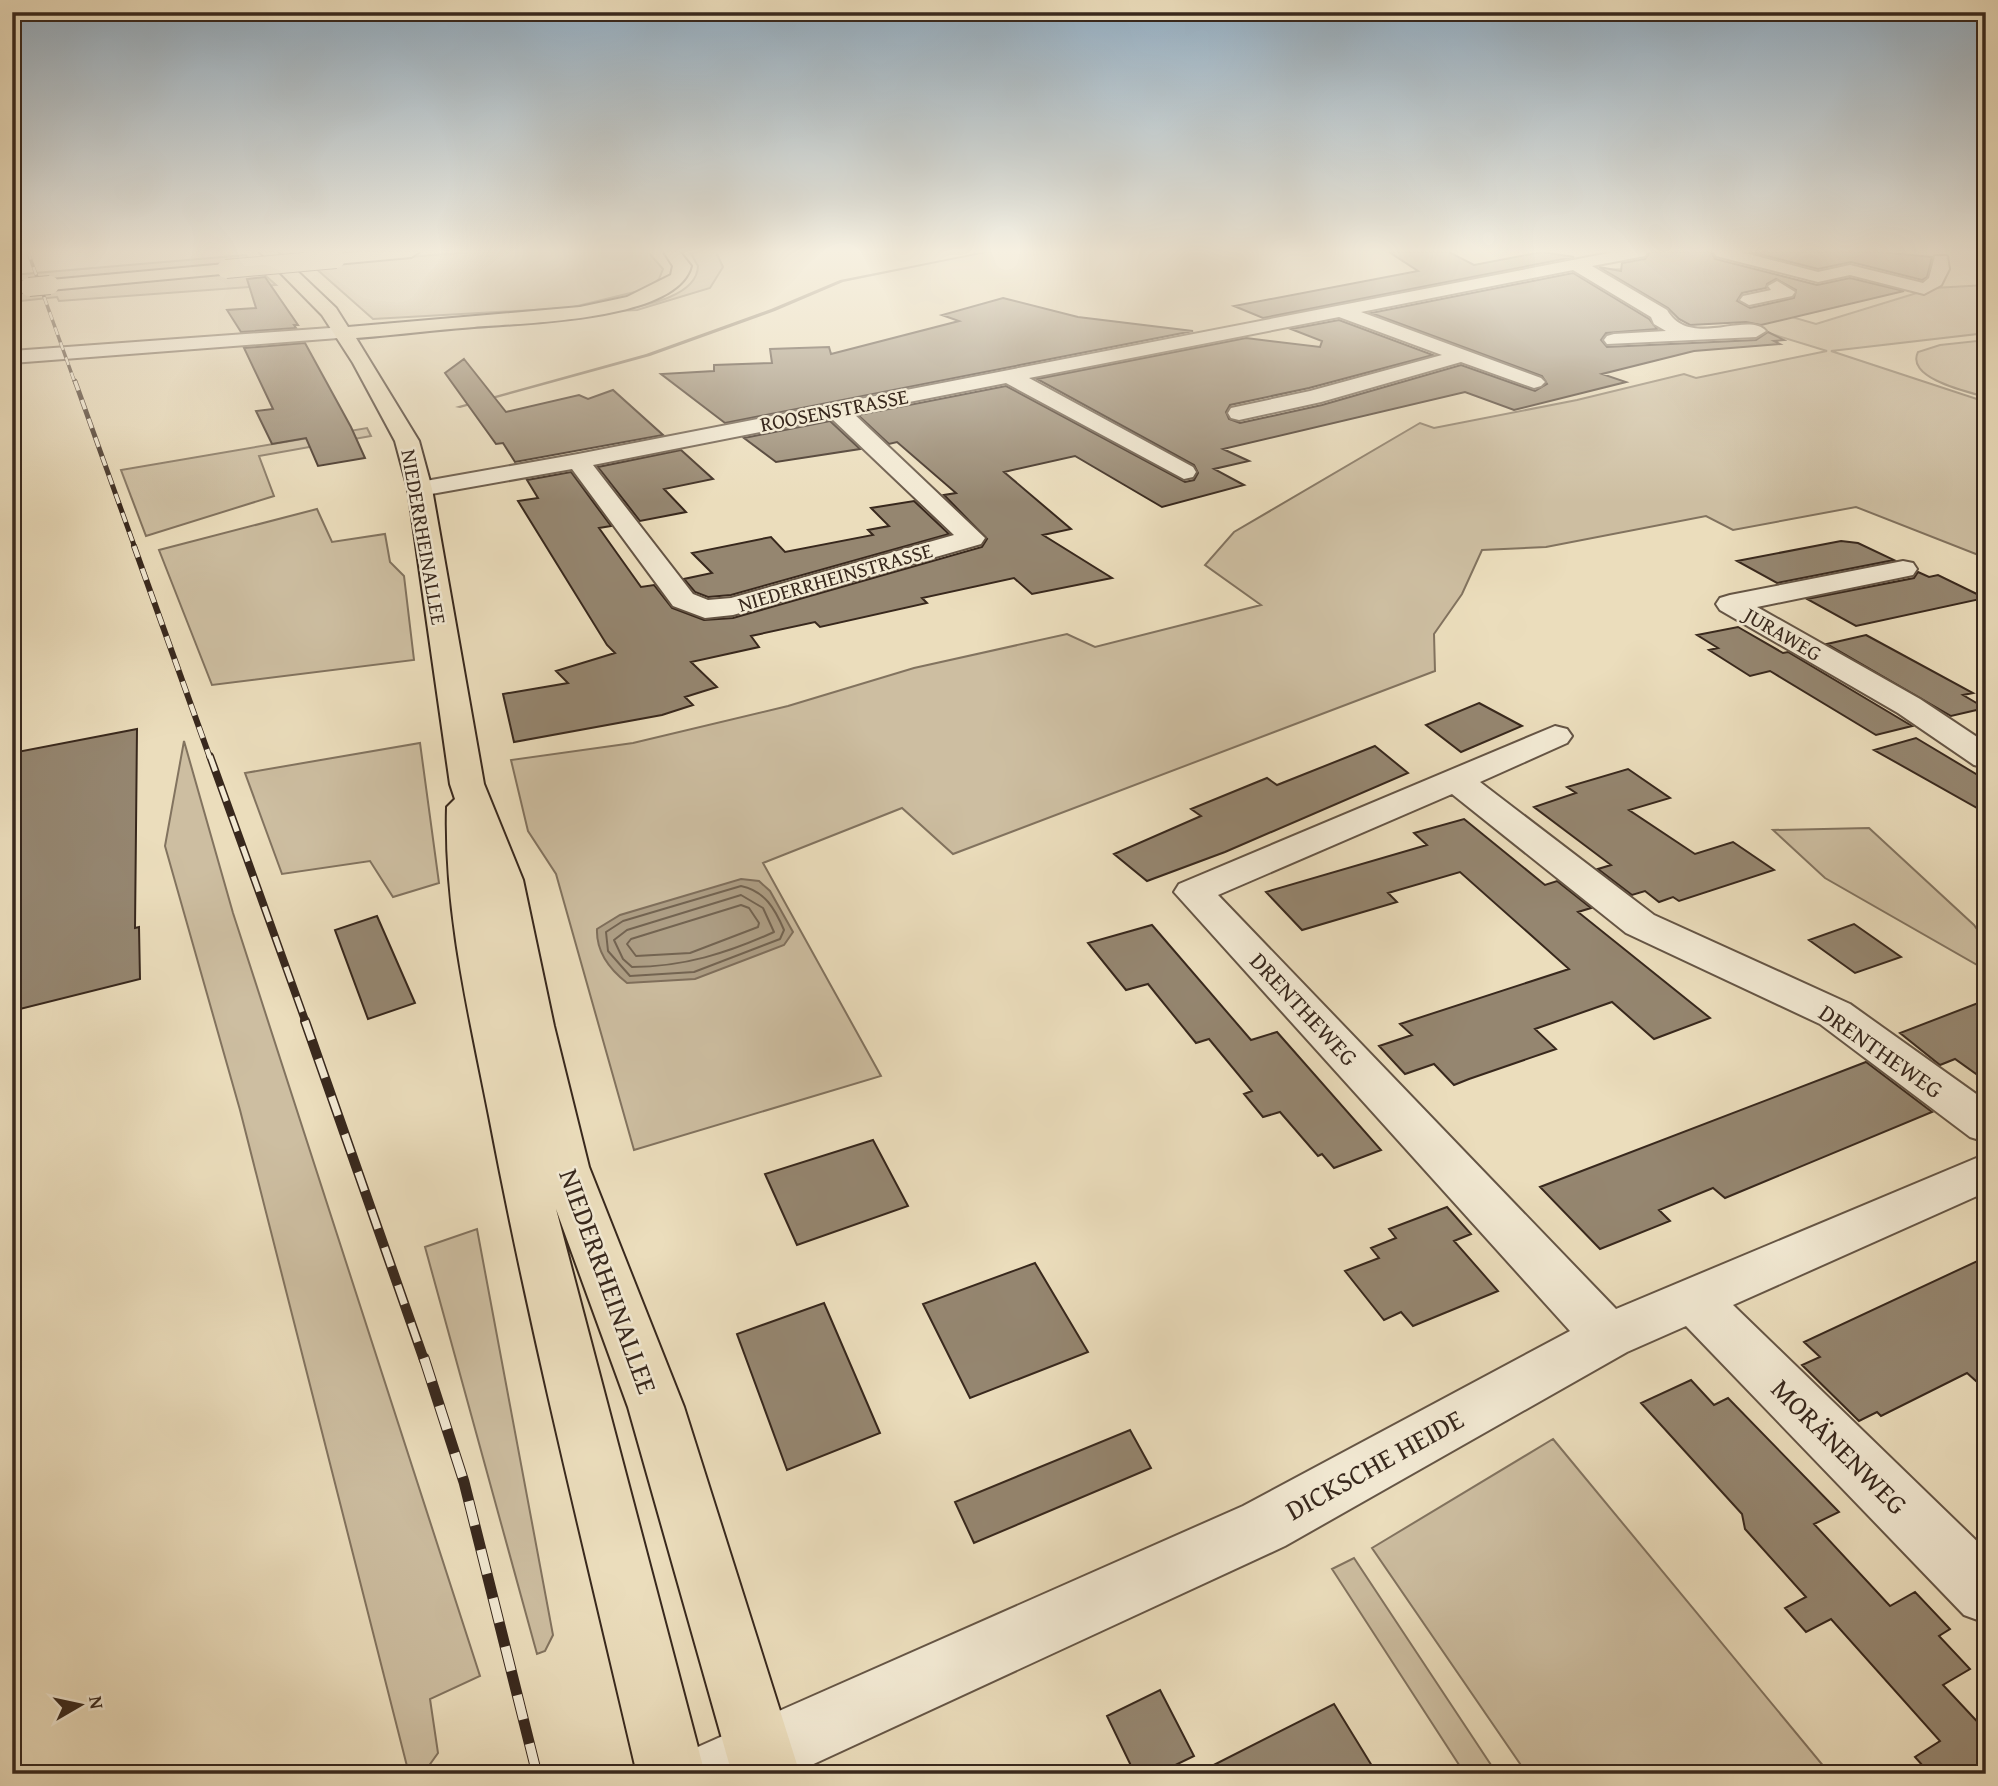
<svg xmlns="http://www.w3.org/2000/svg" width="1998" height="1786" font-family="'Gentium Book Plus',serif">
<style>
.green{fill:#cdbea1;stroke:#82735f;stroke-width:2}
.water{fill:#ae9f86;stroke:#7f6f5c;stroke-width:2}
.lines{fill:none;stroke-linecap:round;stroke-linejoin:round}
.shore{stroke:#736452;stroke-width:2}
.stream{fill:#7f6f5c;fill-rule:evenodd}
.building{fill:#958670;stroke:#38281d;stroke-width:2;fill-rule:evenodd}
.minor-casing{stroke:#655545;stroke-width:4}
.major-casing{stroke:#38281d;stroke-width:4}
.minor{fill:#f2e9d3;fill-rule:evenodd}
.major{fill:#ebddbc;fill-rule:evenodd}
.rail-far5-casing{stroke:#38281d;stroke-width:3.5}
.rail-far4-casing{stroke:#38281d;stroke-width:5}
.rail-far3-casing{stroke:#38281d;stroke-width:6}
.rail-far2-casing{stroke:#38281d;stroke-width:8}
.rail-far1-casing{stroke:#38281d;stroke-width:10}
.rail-casing{stroke:#38281d;stroke-width:11}
.rail-far5{stroke:#f2e9d3;stroke-width:2.5;stroke-dasharray:8;stroke-linecap:butt}
.rail-far4{stroke:#f2e9d3;stroke-width:3.5;stroke-dasharray:10;stroke-linecap:butt}
.rail-far3{stroke:#f2e9d3;stroke-width:4.5;stroke-dasharray:12;stroke-linecap:butt}
.rail-far2{stroke:#f2e9d3;stroke-width:5;stroke-dasharray:16;stroke-linecap:butt}
.rail-far1{stroke:#f2e9d3;stroke-width:7;stroke-dasharray:20;stroke-linecap:butt}
.rail{stroke:#f2e9d3;stroke-width:9;stroke-dasharray:25;stroke-linecap:butt}
.major-bridge-casing{stroke:#38281d;stroke-width:20;stroke-linecap:butt}
.major-bridge{stroke:#ebddbc;stroke-width:18}
.labels{text-anchor:middle;dominant-baseline:central;stroke-width:5;stroke-linejoin:round;paint-order:stroke}
.far-street-label{font-size:21px;fill:#38281d;stroke:#f2e9d3}
.street-label{font-size:24px;fill:#38281d;stroke:#f2e9d3}
.near-street-label{font-size:28px;fill:#38281d;stroke:#f2e9d3}
</style>
<rect width="100%" height="100%" fill="#ebddbc"/>
<filter id="stains"><feTurbulence type="fractalNoise" baseFrequency=".00286" numOctaves="4"/><feColorMatrix values="0 0 0 0 .2 0 0 0 0 .09 0 0 0 0 .02 0 0 0 .5 -.17"/></filter>
<radialGradient id="worn" r=".72"><stop offset=".6" stop-color="#630" stop-opacity="0"/><stop offset="1" stop-color="#630" stop-opacity=".3"/></radialGradient>
<!-- green -->
<path class="green" d="M470,252H648L663,269L659,279L647,289L569,308L373,319L312,265Z
M690,252H716L723,267L710,288L637,310L616,311C640,306 697,298 698,266Z
M246,255L251,262L12,284V275Z
M1626,269L1816,324L1933,288L1986,285V333L1831,351L1986,402V558L1856,507L1733,530L1706,516L1546,547L1482,550L1462,594L1434,634L1435,671L953,854L902,808L763,863L881,1076L634,1150L556,874L528,831L511,760L633,743L788,706L914,668L1067,634L1095,647L1261,605L1205,565L1234,532L1420,423L1434,428L1577,400L1684,374L1696,378L1827,351L1736,323L1710,309L1666,311L1595,270Z
M259,270L276,285L59,301L57,297L12,302V293Z
M1986,340V397C1968,392 1905,378 1918,352L1940,345Z
M367,428L371,436L259,456L274,496L146,536L121,470Z
M317,509L332,542L385,534L390,562L404,576L414,660L212,685L159,550Z
M184,741L233,913L480,1676L430,1699L438,1753L423,1774H409L240,1110L165,846Z
M420,743L439,883L393,897L370,861L282,874L245,773Z
M1869,828L1974,925L1986,942V970L1825,878L1773,830Z
M477,1229L553,1635L545,1651L537,1654L425,1247Z
M1553,1439L1830,1774H1527L1372,1548Z
M1354,1558L1497,1774H1465L1332,1569Z"/>
<!-- water -->
<path class="water" d="M741,879L759,881L770,891L793,932L784,945L695,979L627,983C609,969 596,952 597,929L620,915Z"/>
<g class="lines">
<!-- shore -->
<path class="shore" d="M741,886C765,891 775,909 784,930L780,939L694,972L630,976L608,951L606,932L623,921Z
M741,895L763,908L774,932C728,953 683,967 632,967L623,959L614,940L627,930Z
M741,905L749,908L759,923L758,927L690,953L636,956L627,944L631,939Z"/>
<!-- stream -->
<path class="stream" d="M982,252H990L843,282L775,311L650,356L460,408L455,407L646,354L771,309L840,280Z"/>
</g>
<!-- building -->
<path class="building" d="M1389,252H1449L1474,265L1542,252L1574,257L1263,318L1234,306L1418,271Z
M1650,252H1711L1715,259L1817,285L1850,278L1904,291L1761,325L1746,322L1690,325L1679,319L1668,308L1599,267L1621,271L1622,263L1645,259ZM1776,279L1796,290L1794,298L1750,308L1737,301L1742,293L1766,288L1767,284Z
M1751,252H1881L1932,257L1927,277L1922,280L1851,262L1818,269Z
M1573,273L1649,319L1657,329L1606,333L1601,340L1607,347L1756,340L1768,332L1784,340L1774,341L1780,344L1694,351L1602,374L1626,382L1514,410L1465,392L1223,449L1249,461L1214,469L1244,485L1162,507L1075,456L1004,472L1071,529L1043,535L1112,578L1032,594L1014,578L922,598L927,603L820,627L815,622L751,636L759,647L691,662L717,687L685,697L693,705L662,715L514,742L503,694L568,683L556,671L615,653L607,645L518,501L538,498L527,480L571,472L611,526L599,528L641,587L654,585L672,608L704,620L733,618L982,547L987,539L944,495L956,493L897,442L889,444L858,415L1006,386L1185,482L1194,480L1198,473L1194,465L1037,379L1246,338L1320,347L1322,341L1291,329L1339,320L1433,355L1309,388L1230,405L1226,412L1229,419L1240,423L1322,405L1461,365L1535,391L1547,384L1542,376L1371,313Z
M265,277L298,325H294L296,328L241,332L227,310L256,308L247,279Z
M1003,298L1078,317L1193,331L725,423L661,374L714,371V365L772,363L770,349L829,347L831,354L959,321L942,315Z
M305,343L351,427L365,458L318,466L306,438L272,444L256,411L273,409L244,348Z
M464,359L506,412L579,395L588,399L613,390L663,435L515,462L503,443L496,444L445,373Z
M830,421L860,449L776,462L744,438Z
M681,450L713,479L664,489L686,512L640,521L598,467Z
M914,501L949,534L731,595L708,597L695,592L684,579L712,573L692,553L771,537L785,552L873,535L868,530L889,526L871,508Z
M1841,541L1858,543L1894,560L1777,583L1737,561Z
M1918,572L1929,577L1938,575L1985,598L1856,626L1807,599L1914,578Z
M1738,627L1783,653L1788,652L1912,726L1876,735L1770,671L1750,676L1709,650L1718,648L1697,635Z
M1866,635L1973,693L1963,695L1985,708L1951,716L1827,644Z
M1479,703L1522,726L1461,752L1426,725Z
M137,729L135,928L139,927L140,979L12,1011V753Z
M1916,738L1986,780V813L1874,750Z
M1375,746L1408,773L1225,852L1147,881L1114,854L1201,816L1191,809L1267,778L1277,785Z
M1628,769L1670,798L1629,810L1695,854L1733,842L1774,870L1679,901L1673,897L1659,902L1645,891L1632,895L1598,869L1611,865L1534,807L1576,793L1567,787Z
M1464,819L1545,885L1557,881L1591,908L1578,912L1710,1018L1654,1039L1612,1002L1535,1029L1556,1049L1469,1079L1454,1085L1434,1064L1405,1074L1379,1046L1412,1035L1400,1024L1569,969L1460,872L1388,893L1397,902L1302,930L1266,892L1427,845L1414,833Z
M377,916L415,1003L368,1019L335,930Z
M1854,924L1901,957L1855,973L1809,940Z
M1152,925L1251,1040L1277,1032L1381,1150L1334,1168L1322,1154L1318,1156L1280,1112L1263,1117L1244,1094L1252,1091L1209,1039L1196,1043L1148,984L1126,990L1088,943Z
M1986,1000V1081L1955,1059L1940,1065L1900,1033Z
M1866,1062L1932,1112L1725,1198L1713,1188L1659,1210L1670,1221L1600,1249L1540,1187Z
M873,1140L908,1206L797,1245L765,1174Z
M1447,1207L1471,1234L1454,1241L1498,1291L1413,1326L1401,1312L1384,1320L1345,1271L1379,1258L1371,1248L1396,1238L1389,1229Z
M1986,1257V1390L1967,1373L1881,1416L1877,1412L1859,1421L1802,1365L1820,1357L1804,1342Z
M1035,1263L1088,1352L970,1398L923,1304Z
M824,1303L880,1433L787,1470L737,1334Z
M1691,1380L1714,1405L1728,1398L1839,1512L1814,1524L1890,1606L1915,1592L1950,1629L1939,1636L1970,1669L1943,1685L1986,1731V1774H1930L1915,1757L1940,1741L1831,1619L1806,1632L1785,1608L1806,1597L1745,1529L1742,1514L1641,1403Z
M1130,1430L1151,1468L974,1543L955,1502Z
M1160,1690L1194,1756L1157,1774H1135L1107,1716Z
M1334,1704L1377,1774H1196Z"/>
<g class="lines">
<!-- minor casing -->
<g class="minor-casing">
<path id="minor" d="M1614,252H1647L1645,256L1592,266L1667,310C1690,350 1748,310 1766,331L1756,337L1607,344L1604,340L1607,336L1614,334L1666,331L1654,324L1651,317L1573,270L1361,312L1541,378L1545,382L1541,386L1534,388L1461,362L1321,402L1239,420L1231,418L1228,413L1231,408L1310,391L1442,355L1339,317L1029,378L1193,467L1196,472L1193,477L1184,479L1006,383L853,413L985,538L981,544L733,615L705,618L673,606L572,469L420,496L411,494L408,489L411,484L420,482L578,454ZM831,418L954,535L731,598L708,600L693,594L593,465Z
M1714,252H1741L1818,272L1850,265L1923,283L1929,278L1935,256H1947L1949,269L1941,285L1924,294L1850,275L1818,282L1716,256Z
M1777,281L1795,292L1792,296L1749,305L1740,300L1743,296L1771,290L1768,286Z
M344,327L354,333L351,337L12,363V351Z
M1903,561L1913,563L1917,569L1913,575L1757,607L1920,699L1986,743V768L1974,765L1898,713L1720,610L1716,604L1720,598L1730,595Z
M1555,726L1567,729L1572,736L1567,743L1480,782L1654,915L1850,1004L1986,1101V1142L1970,1137L1820,1024L1626,933L1452,794L1218,895L1616,1309L1986,1154V1192L1733,1305L1986,1550V1623L1964,1615L1686,1326L1627,1352L1285,1546L792,1774H681L691,1750L1243,1506L1570,1331L1174,892L1179,884Z"/>
</g>
<!-- major casing -->
<g class="major-casing">
<path id="major" d="M260,252H277L336,308L348,327L580,307L627,297L671,275L673,266L664,252H680L691,266C678,321 521,323 474,327C434,330 395,335 356,338L419,441L432,489L484,784L523,880L554,1026L589,1167L684,1407L800,1774H732L628,1407L556,1209L705,1774H637C586,1555 531,1337 489,1116C469,1014 444,912 447,807L455,799L450,784L408,489L395,441L353,363L322,315Z
M359,252H419L411,257L336,264L328,259L336,254Z
M226,264L232,265L235,269L232,273L50,290L41,285L50,280Z
M29,282L38,287L35,291L12,293V283Z"/>
</g>
<!-- minor -->
<use href="#minor" class="minor"/>
<!-- major -->
<use href="#major" class="major"/>
<!-- rail-far5 casing -->
<g class="rail-far5-casing">
<path id="rail-far5" d="M28,252L75,383"/>
</g>
<!-- rail-far4 casing -->
<g class="rail-far4-casing">
<path id="rail-far4" d="M75,381L135,548"/>
</g>
<!-- rail-far3 casing -->
<g class="rail-far3-casing">
<path id="rail-far3" d="M134,546L210,758"/>
</g>
<!-- rail-far2 casing -->
<g class="rail-far2-casing">
<path id="rail-far2" d="M210,756L306,1023"/>
</g>
<!-- rail-far1 casing -->
<g class="rail-far1-casing">
<path id="rail-far1" d="M305,1021L424,1360"/>
</g>
<!-- rail casing -->
<g class="rail-casing">
<path id="rail" d="M424,1358L464,1482L537,1774"/>
</g>
<!-- rail-far5 -->
<use href="#rail-far5" class="rail-far5"/>
<!-- rail-far4 -->
<use href="#rail-far4" class="rail-far4"/>
<!-- rail-far3 -->
<use href="#rail-far3" class="rail-far3"/>
<!-- rail-far2 -->
<use href="#rail-far2" class="rail-far2"/>
<!-- rail-far1 -->
<use href="#rail-far1" class="rail-far1"/>
<!-- rail -->
<use href="#rail" class="rail"/>
<!-- major-bridge casing -->
<g class="major-bridge-casing">
<path id="major-bridge" d="M226,269L336,259
M29,287L50,285"/>
</g>
<!-- major-bridge -->
<use href="#major-bridge" class="major-bridge"/>
</g>
<!-- sky -->
<linearGradient id="sky" x2="0" y2="1"><stop stop-color="#91acc1"/><stop offset="0.5" stop-color="#f6f0e1"/><stop offset="1" stop-color="#f6f0e1" stop-opacity="0"/></linearGradient>
<rect width="1998" height="502" fill="url(#sky)"/>
<g class="labels">
<!-- far-street labels -->
<g class="far-street-label">
<text transform="translate(834 410) rotate(-11)">ROOSENSTRASSE</text>
<text transform="translate(424 537) rotate(80)">NIEDERRHEINALLEE</text>
<text transform="translate(835 577) rotate(-16)">NIEDERRHEINSTRASSE</text>
<text transform="translate(1783 634) rotate(30)">JURAWEG</text>
</g>
<!-- street labels -->
<g class="street-label">
<text transform="translate(1304 1009) rotate(47)">DRENTHEWEG</text>
<text transform="translate(1881 1051) rotate(35)">DRENTHEWEG</text>
</g>
<!-- near-street labels -->
<g class="near-street-label">
<text transform="translate(609 1281) rotate(70)">NIEDERRHEINALLEE</text>
<text transform="translate(1840 1446) rotate(45)">MORÄNENWEG</text>
<text transform="translate(1374 1464) rotate(-29)">DICKSCHE HEIDE</text>
</g>
</g>
<!-- margin -->
<rect width="1998" height="1786" fill="none" stroke="#ebddbc" stroke-width="42"/>
<rect x="14" y="14" width="1970" height="1758" fill="none" stroke="#38281d" stroke-width="3.5"/>
<rect x="21" y="21" width="1956" height="1744" fill="none" stroke="#38281d" stroke-width="2"/>
<!-- north arrow -->
<g transform="translate(80 1705) rotate(81)" stroke="#f2e9d3" stroke-width="5" paint-order="stroke">
<path d="M0-5L12 26L0 18L-12 26Z" fill="#38281d"/>
<text y="-10" font-size="19" font-weight="bold" text-anchor="middle" fill="#38281d">N</text>
</g>
<rect width="100%" height="100%" filter="url(#stains)"/>
<rect width="100%" height="100%" fill="url(#worn)"/>
</svg>
